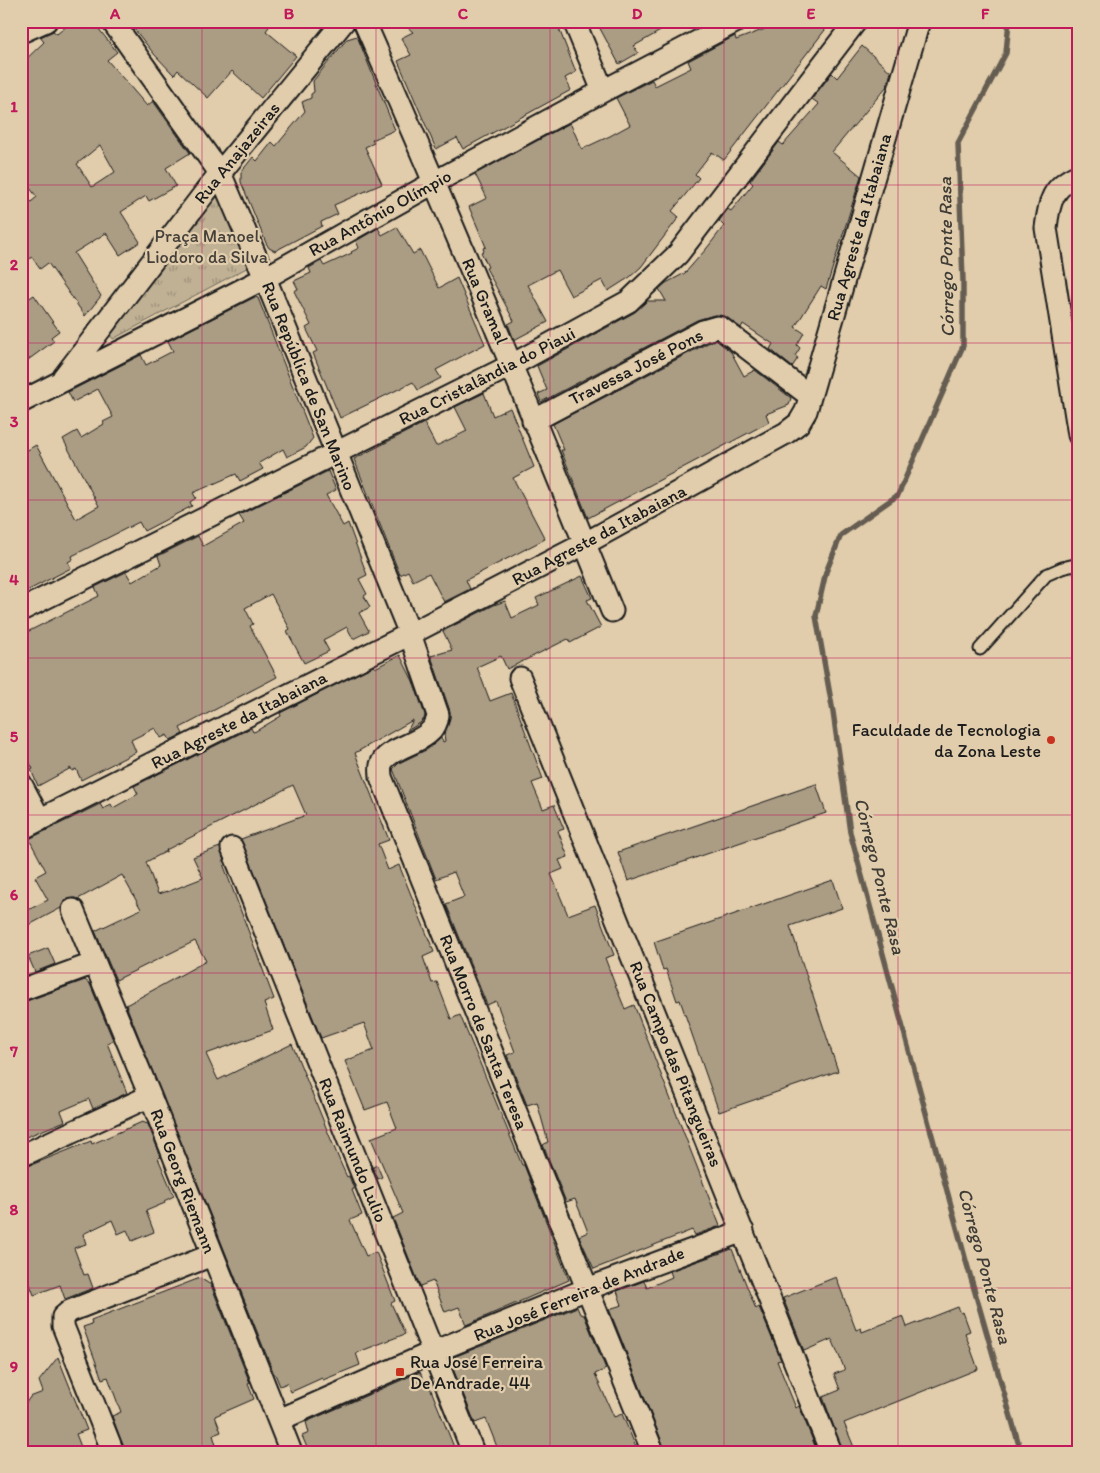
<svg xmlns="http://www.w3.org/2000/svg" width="1100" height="1473" font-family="Itim,sans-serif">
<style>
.park{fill:url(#park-tufts);stroke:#6e6658}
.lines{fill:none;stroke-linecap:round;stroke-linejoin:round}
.stream{stroke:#655d51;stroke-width:5.5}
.building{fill:#ab9c84;stroke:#1c1c1c;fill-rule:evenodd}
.service-casing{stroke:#1c1c1c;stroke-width:15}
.minor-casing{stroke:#1c1c1c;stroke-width:25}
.service{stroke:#e1cdac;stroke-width:11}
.minor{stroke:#e1cdac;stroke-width:21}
.grid{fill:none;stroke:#c2185b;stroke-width:1;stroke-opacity:0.55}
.poi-dot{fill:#c8321e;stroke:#e1cdac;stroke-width:2}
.labels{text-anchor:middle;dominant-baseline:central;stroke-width:4.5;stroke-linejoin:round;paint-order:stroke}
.street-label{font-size:18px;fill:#1c1c1c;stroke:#e1cdac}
.park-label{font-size:18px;fill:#45413a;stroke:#e1cdac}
.poi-label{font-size:18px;fill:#1c1c1c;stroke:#e1cdac;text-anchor:end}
.water-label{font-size:19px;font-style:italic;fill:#403d37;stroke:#e1cdac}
.neatline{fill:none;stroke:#c2185b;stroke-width:2}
.grid-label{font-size:16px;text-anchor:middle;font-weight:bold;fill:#c2185b}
</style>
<defs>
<pattern id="park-tufts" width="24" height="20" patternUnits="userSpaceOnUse" patternTransform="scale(1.25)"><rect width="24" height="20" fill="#c0b194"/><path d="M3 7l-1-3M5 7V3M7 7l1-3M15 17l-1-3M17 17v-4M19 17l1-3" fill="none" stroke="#9b8f78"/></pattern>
</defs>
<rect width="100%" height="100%" fill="#e1cdac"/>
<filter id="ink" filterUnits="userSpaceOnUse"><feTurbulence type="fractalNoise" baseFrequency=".02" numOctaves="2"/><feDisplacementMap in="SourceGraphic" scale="10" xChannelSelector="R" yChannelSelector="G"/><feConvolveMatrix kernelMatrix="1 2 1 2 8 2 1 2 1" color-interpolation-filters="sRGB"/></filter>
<g filter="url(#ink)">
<!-- park -->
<path class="park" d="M215,171L254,264L113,339L102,325Z"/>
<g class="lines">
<!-- stream -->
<path class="stream" d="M1009,21L1006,53L958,143L963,281V346L898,495L841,535L826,572L816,616L833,712L850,832L966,1261L1021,1452"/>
</g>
<!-- building -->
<path class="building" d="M73,21H90L96,29L98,28L117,52L107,60L147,106L153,101L190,153L166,168L176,186L149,201L146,196L121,212L140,242L120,255L106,233L74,253L101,296L85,316L48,263L40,269L32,257L21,265V210L37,197L21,177V64L44,42L40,37L53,31L57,34ZM100,145L115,172L92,187L77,164Z
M128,21H273L266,31L296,56L261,98L232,71L208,98L178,70L174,75L154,54Z
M400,21H556L576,72L565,78L571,90L463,149L457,138L436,149L398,61L411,55L401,38L413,32Z
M596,21H678L634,46L638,53L619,64Z
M775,21H832L724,160L712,152L695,174L699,178L672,211L679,217L641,267L630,277L608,291L602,280L571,296L557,270L528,285L548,322L514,340L508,324L514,321L486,268L488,267L481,252L484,251L483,248L486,247L469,207L487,198L475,174L570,123L582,149L610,136L630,125L616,98L652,80L655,86L691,68L688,61L735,36L736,40L765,29L764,26Z
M357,36L395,130L372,140L374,143L365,147L382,184L334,205L338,214L321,222L322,226L275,251L269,248L266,243L241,182V172L253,157L257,161L272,142L276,146L305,111L302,102L311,98V94L314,92L313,81L347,39Z
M862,46L891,72L887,86L832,152L861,176L826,289L821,286L795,327L804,333L797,345L800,348L795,356L798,358L792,367L770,349L773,344L743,324L741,328L724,316L714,315L697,320L541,402L538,394L547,390L537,366L635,312L647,301H666L659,289L666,283L685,273L707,248L724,226L719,221L728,209L731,211L753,184L750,181L779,142L783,145L819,104L812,99L832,73L837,78Z
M397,227L413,254L420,250L439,288L457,278L485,344L436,370L441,378L418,390L413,382L340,418L313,353L317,351L306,328L311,325L294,291L298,289L294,281L311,273L309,268L321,261L324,266L352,253L351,252L359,248L356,241L378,228L382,235Z
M34,295L59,331L51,337L54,341L21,365V304Z
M255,297L258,298L313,438L306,447L287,457L283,449L259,463L263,469L240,481L236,474L193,493L196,498L190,502L192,506L144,531L139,522L72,556L73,559L68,562L71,568L21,594V454L36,445L76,519L99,506L63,439L77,431L81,438L104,424L103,422L113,417L98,389L73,402L68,392L141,355L146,365L173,351L168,341Z
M716,340L731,352L744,376L755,370L791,398L789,405L766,414L769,422L588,518L561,450H564L553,424L708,343Z
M484,393L493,416L510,408L534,467L513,478L545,539L466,580L470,589L444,602L429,573L413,581L408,571L400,575L354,459L424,423L436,446L467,431L455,407Z
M328,471L336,490L326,495L343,526L348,523L367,575L359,579L367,594L364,596L370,607L359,613L369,631L353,639L347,627L323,640L329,651L304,663L287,631L290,629L271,594L245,608L253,624L250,626L277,677L180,728L183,734L170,740L167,735L161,738L155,728L131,740L136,752L81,780L76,769L72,771L71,768L38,786L31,770L33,769L21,746V635L99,596L95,587L126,572L132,582L161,565L158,556L198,536L203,546L244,523L239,515Z
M582,576L592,598L587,600L601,627L570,643L568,639L507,669L501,656L477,667L490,701L511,693L543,779L532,783L543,809L554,805L564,829L558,831L568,857L559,860L563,869L551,874L568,915L595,905L614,955L605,958L614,982L625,1009L634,1005L720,1226L695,1235L692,1230L594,1269L579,1236L588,1232L575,1199L566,1202L543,1145L548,1142L537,1102L527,1105L507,1055L515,1052L496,1001L487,1005L446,904L464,897L454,872L436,879L393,769L399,763L428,749L441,738L443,742L445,741L444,734L450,718V711L431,656L452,650L443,631L494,605L505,601L512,618L539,605L536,598Z
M400,655L413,681L425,715L424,719L420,723L407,731L413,720L355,753L389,840L378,844L388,870L399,865L434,952L423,957L432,983L437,982L451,1019L460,1015L522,1165H524L569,1280L466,1325L459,1307L445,1312L433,1281L420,1286L393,1218L403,1213L371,1138L397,1128L387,1102L365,1110L345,1061L374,1050L364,1023L321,1038L241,839L306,815L293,785L166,850L167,851L146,862L158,894L167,891V892L203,878L193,857L220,847L224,861H222L274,999L264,1003L273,1030L206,1054L218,1080L292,1044L341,1164L347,1177L349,1176L354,1189L352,1190L362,1215L350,1220L366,1256L376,1252L395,1301L391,1303L405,1334L356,1353L360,1365L323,1380L322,1378L291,1392L287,1383L280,1386L275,1374H274L126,1005L206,961L195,941L116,980L95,931L141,909L122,875L78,899L74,898L68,899L63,903L61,908L29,925L24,912L48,900L35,877L46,871L29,839L100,804L103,809L111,804L113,808L138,794L134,786L251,728L253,732L256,731L281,716L280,713L373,666L375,668L377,667Z
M816,784L826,813L628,881L618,852Z
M833,880L842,908L790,926L838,1071L719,1112L680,1000L677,1001L666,969L663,970L654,942Z
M48,948L55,964L35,972L28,956Z
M85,980L90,984L113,1040L107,1043L127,1093L93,1109L89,1099L61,1111L65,1121L21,1139V1003Z
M142,1122L148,1124L161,1157L158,1158L174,1196L164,1201L165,1203L146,1211L154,1232L132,1241L127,1230L118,1234L112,1220L83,1234L86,1244L74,1248L84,1275L88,1274L93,1288L65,1299L60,1285L34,1295L21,1261V1169L91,1141L92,1144Z
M377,1165L382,1177L378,1179L373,1167Z
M732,1249L756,1309L759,1307L781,1360L777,1361L796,1408L799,1406L815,1446L801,1452H666L609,1309L622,1305L617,1291L644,1281L647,1288L672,1277L670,1271Z
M836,1277L856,1330L861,1328L862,1332L903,1316L907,1327L958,1307L961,1313L963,1312L970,1331L965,1333L978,1369L844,1423L856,1452H843L823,1397L840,1390L834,1374L845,1370L832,1339L804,1351L783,1298Z
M200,1278L211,1285L250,1383L248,1384L254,1399L215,1416L221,1432L213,1435L218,1452H125L112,1416L121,1412L108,1377L102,1379L83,1327L92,1324L91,1320Z
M577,1307L580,1314L584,1315L606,1369L595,1374L614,1417L622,1414L638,1452H499L486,1419L475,1423L449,1359Z
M58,1357L87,1430L76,1434L83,1452H21V1410L30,1397L43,1392L39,1381Z
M420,1372L424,1381L427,1380L456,1452H309L302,1436L309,1433L306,1422Z"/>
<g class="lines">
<!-- service casing -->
<g class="service-casing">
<path id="service" d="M980,649L1046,575L1062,568L1079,564"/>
</g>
<!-- minor casing -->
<g class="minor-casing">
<path id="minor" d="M112,21L220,173L265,278L410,634L438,715C436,745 387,744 381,765C380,769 381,774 381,777L653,1452
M364,21C450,216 532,413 612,611
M574,21L603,91
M21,32L46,21
M1079,175C1052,186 1049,202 1046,228L1079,435
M63,378L220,173L344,21
M21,402L265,278L435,182L603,91L737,21
M533,421L703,331L717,327L721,328L810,396
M21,610L512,365L629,301L678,254L856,21
M520,678L831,1452
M21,784L40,820
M21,829L410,634L584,544L786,433L799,423L806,411L919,21
M232,848L473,1452
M73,910L150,1096L291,1452
M21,990L95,963
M21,1156L150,1096
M279,1420L433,1352L587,1289L743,1231
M113,1452L63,1326V1317L70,1311L212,1255"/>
</g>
<!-- service -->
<use href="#service" class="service"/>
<!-- minor -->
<use href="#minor" class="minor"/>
</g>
</g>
<!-- grid -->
<path class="grid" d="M202,21V1452M376,21V1452M550,21V1452M724,21V1452M898,21V1452M21,185H1079M21,343H1079M21,500H1079M21,658H1079M21,815H1079M21,973H1079M21,1130H1079M21,1288H1079"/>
<!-- markers -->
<g class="poi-dot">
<circle cx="1051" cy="740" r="5"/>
<rect x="395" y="1367" width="10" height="10" rx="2.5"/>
</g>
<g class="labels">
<!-- street labels -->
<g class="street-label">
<text transform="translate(237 153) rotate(-51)">Rua Anajazeiras</text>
<text transform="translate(380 213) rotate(-29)">Rua Antônio Olímpio</text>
<text transform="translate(859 227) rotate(-74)">Rua Agreste da Itabaiana</text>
<text transform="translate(485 301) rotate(67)">Rua Gramal</text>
<text transform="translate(636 367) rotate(-27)">Travessa José Pons</text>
<text transform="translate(487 376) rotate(-27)">Rua Cristalândia do Piaui</text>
<text transform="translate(309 386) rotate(68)">Rua República de San Marino</text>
<text transform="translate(599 535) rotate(-28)">Rua Agreste da Itabaiana</text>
<text transform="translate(239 720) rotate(-27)">Rua Agreste da Itabaiana</text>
<text transform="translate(484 1032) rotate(68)">Rua Morro de Santa Teresa</text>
<text transform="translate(676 1064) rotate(68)">Rua Campo das Pitangueiras</text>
<text transform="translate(353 1150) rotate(68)">Rua Raimundo Lulio</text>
<text transform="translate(183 1181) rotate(69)">Rua Georg Riemann</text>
<text transform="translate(579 1294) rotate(-22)">Rua José Ferreira de Andrade</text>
</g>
<!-- park labels -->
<g class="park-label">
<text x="207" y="236">Praça Manoel<tspan x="207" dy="21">Liodoro da Silva</tspan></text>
</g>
<!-- poi labels -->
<g class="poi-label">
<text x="1041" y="730">Faculdade de Tecnologia<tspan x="1041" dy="21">da Zona Leste</tspan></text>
<text x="410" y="1362" text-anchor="start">Rua José Ferreira<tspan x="410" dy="21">De Andrade, 44</tspan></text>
</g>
<!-- water labels -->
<g class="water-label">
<text transform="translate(946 257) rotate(-91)">Córrego Ponte Rasa</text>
<text transform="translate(880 876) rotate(76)">Córrego Ponte Rasa</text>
<text transform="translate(985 1266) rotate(75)">Córrego Ponte Rasa</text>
</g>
</g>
<!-- margin -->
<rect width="1100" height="1473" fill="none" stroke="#e1cdac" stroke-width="55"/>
<rect x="28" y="28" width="1044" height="1418" class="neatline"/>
<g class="grid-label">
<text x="115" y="19">A</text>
<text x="289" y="19">B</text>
<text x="463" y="19">C</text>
<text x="637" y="19">D</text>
<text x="811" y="19">E</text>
<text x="985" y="19">F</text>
<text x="14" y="112">1</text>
<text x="14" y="270">2</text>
<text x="14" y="427">3</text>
<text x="14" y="585">4</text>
<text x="14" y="742">5</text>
<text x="14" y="900">6</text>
<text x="14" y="1057">7</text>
<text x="14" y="1215">8</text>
<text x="14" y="1372">9</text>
</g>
</svg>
